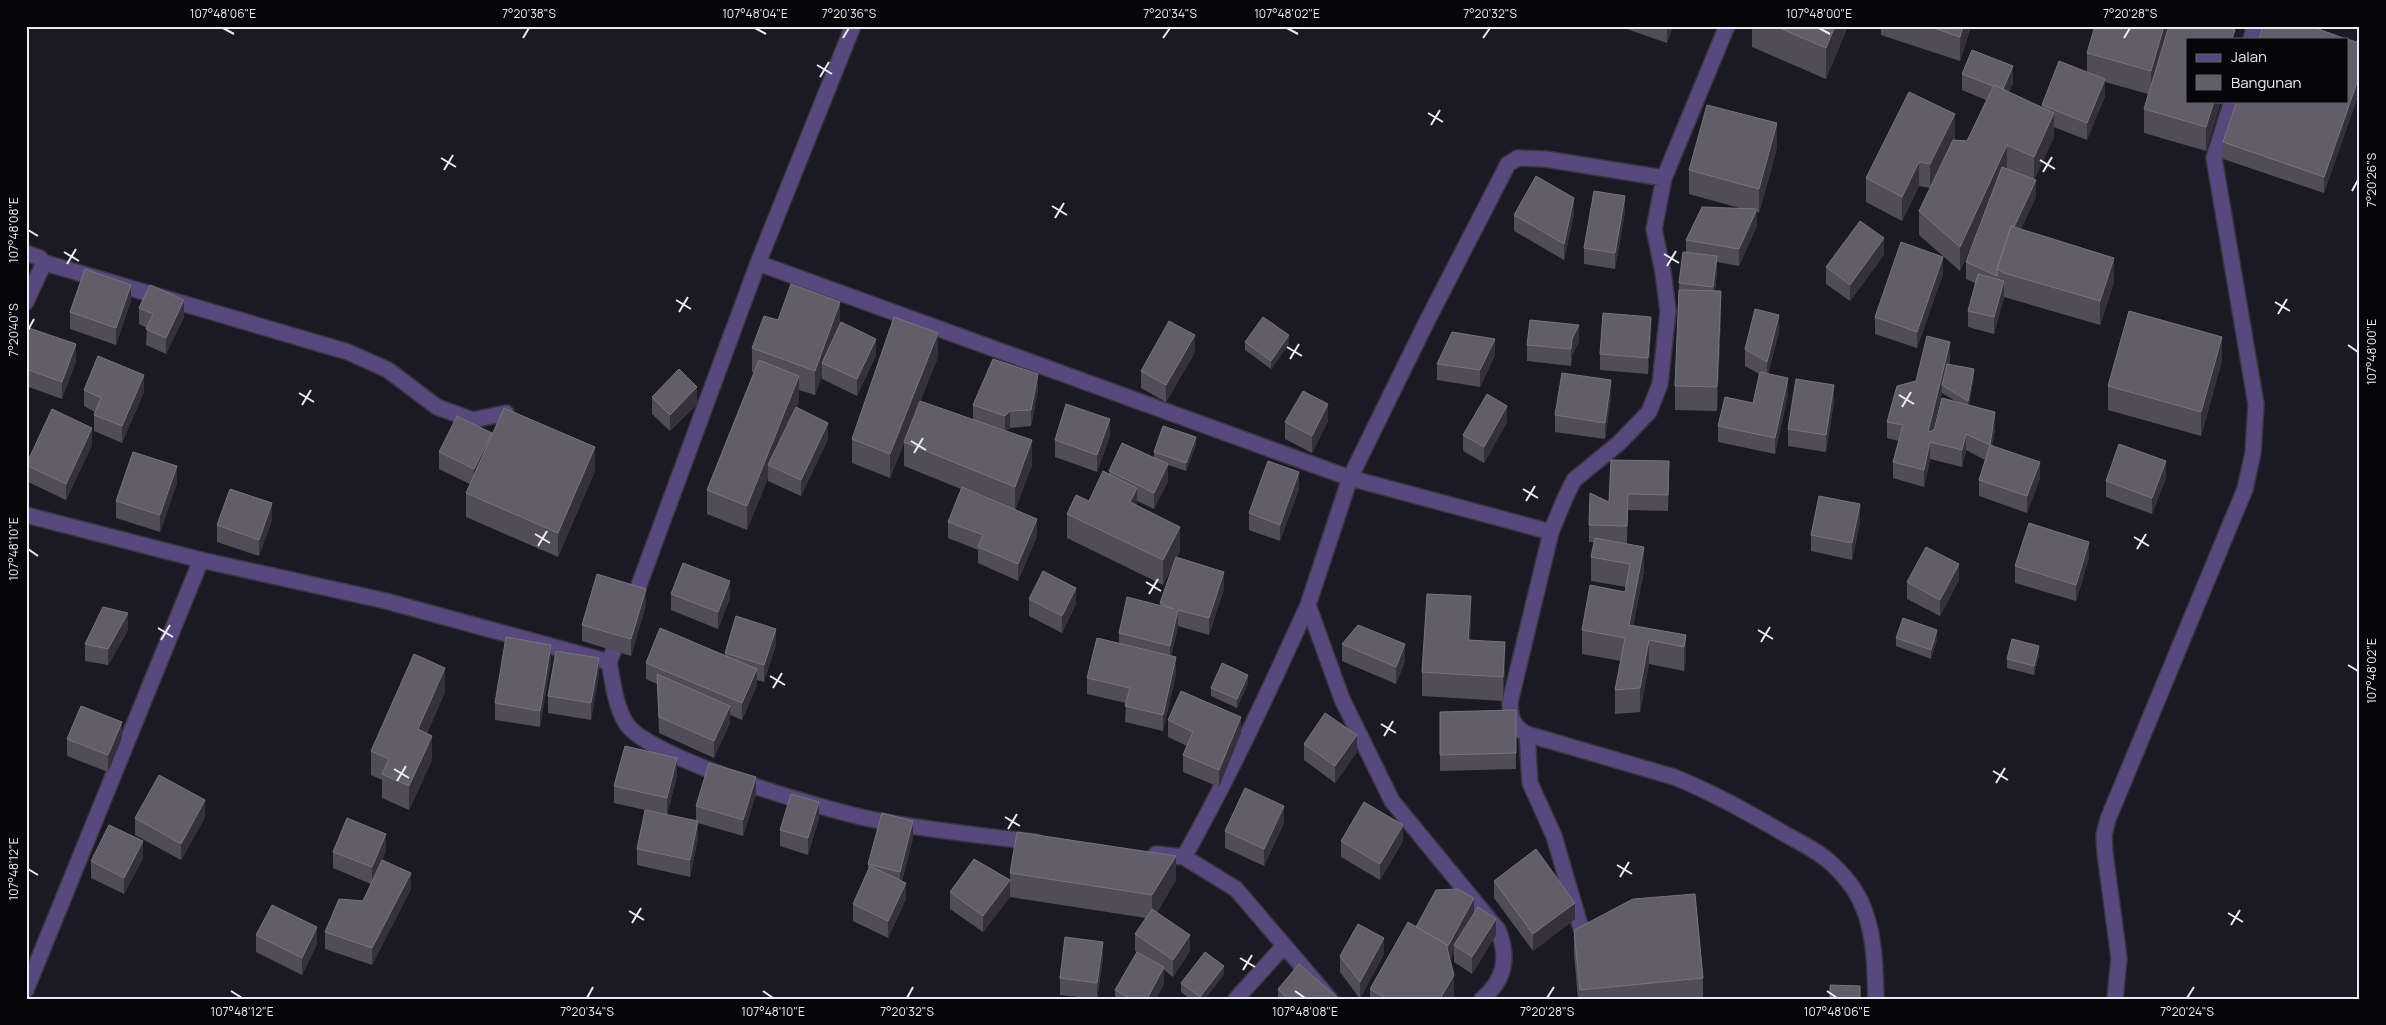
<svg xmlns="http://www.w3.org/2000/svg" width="2386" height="1025" font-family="Manrope,sans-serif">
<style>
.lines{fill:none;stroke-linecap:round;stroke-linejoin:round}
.minor-casing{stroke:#383641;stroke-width:18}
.minor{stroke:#57497d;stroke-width:15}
.wall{fill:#504d59;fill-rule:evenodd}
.shaded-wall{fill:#34313d}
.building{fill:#615e6a;stroke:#76747f}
.ticks{fill:none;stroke:#eceaf2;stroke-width:2}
.neatline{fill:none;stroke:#eceaf2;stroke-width:2}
.ticks-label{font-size:12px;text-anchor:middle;fill:#eceaf2}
</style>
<rect width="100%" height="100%" fill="#1b1924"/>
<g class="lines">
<!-- minor casing -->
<g class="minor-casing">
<path id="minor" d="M1727,26L1664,178L1654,229L1663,272L1668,311L1660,384L1649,412L1619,443L1574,480L1565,498L1551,532L1510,702C1510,717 1513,727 1527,734L1674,777C1712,792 1749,813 1785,834C1801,843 1820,852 1833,865C1847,878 1859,894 1865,912C1875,940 1875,969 1876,999
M2251,39L2255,26
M26,253L40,258L43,265L26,302
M42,262L348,352L388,370L437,407L473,420L506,413
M758,263L1350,478L1551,532
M26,515L201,560L386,601L609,662L621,632
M632,604L758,263L853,26
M609,662C613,682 615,705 626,723C648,759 829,811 875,820C928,830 982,836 1036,842
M1527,734L1530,783L1554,836L1580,925
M1156,854L1184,857L1236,889L1330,999
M1184,857C1230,775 1269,691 1308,605
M26,990L201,560
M1236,999L1284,946
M1482,999C1505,980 1509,957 1498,930L1392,801L1342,699L1308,605L1350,478L1426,323L1508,164L1518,158L1545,159L1664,178
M2115,999L2119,958L2105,853L2104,835L2108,819L2245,489L2253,453L2256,404L2214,158L2232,101"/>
</g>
<!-- minor -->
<use href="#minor" class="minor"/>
</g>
<!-- wall -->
<path class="wall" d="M1618,26H1673L1667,43Z
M1752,26H1848L1826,79L1752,47Z
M1881,26H1971L1960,61L1881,35Z
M2168,26V29L2235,39L2187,101H2221L2206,151L2144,133V109L2148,94L2105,82V96L2087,140L2054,127V137L2034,179L2036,197L2021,229L2114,282L2100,325L2004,297L1994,334L1968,327V311L1975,283L1966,279V262L1974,240L1960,271L1919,235V211L1930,188L1919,186L1902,221L1866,202V178L1955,138L1954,140L1967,141L1986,100L1962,90V74L2013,83L2009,92L2042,107V105L2087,72V53Z
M2360,43V90L2324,193L2223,159V142Z
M1777,148L1759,213L1757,212V226L1739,266L1717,262V272L1715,291L1721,315L1717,411L1675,410V386L1679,283L1686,252V240L1743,209L1689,194V170Z
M1625,212L1615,269L1584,264V248Z
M1574,214L1564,260L1514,231V215Z
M1884,255L1850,301L1826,284V267Z
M1943,274L1917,348L1875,334V317Z
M131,301L116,345L70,329V312Z
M139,308L184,317L166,354L146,345L147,328L139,324Z
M778,320L840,325L876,355L857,396L822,379V375L815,395L799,390V401L797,407L828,439L801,496L768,481V478L747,530L707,514V490L754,373L752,372V348Z
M26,327L76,361L62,399L26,386Z
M1779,332L1768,374L1788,394L1775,454L1718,442V426L1753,403L1759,374L1745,366V349Z
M1651,333L1648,374L1600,370V354Z
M1579,341L1572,355L1571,366L1527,361V345Z
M1245,342L1289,344L1271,369L1245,350Z
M1195,352L1166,402L1141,388V371Z
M1495,355L1480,387L1437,380V364Z
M938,357L917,409L973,420V405L1038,390L1031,426L1010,428L1006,431L1032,465L1015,510L1037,536L1018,581L978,563V550L948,538V522L961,489L904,466V443L890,478L852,463V439Z
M1950,358L1949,365L1974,377L1969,405L1995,429L1992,446L2040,478L2027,513L1979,496V480L1985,460L1966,450L1962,467L1930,459L1924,487L1893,478V462L1899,441L1887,438V422L1916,381ZM1942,393L1957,402L1933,430Z
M2222,361L2201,436L2108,410V386Z
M84,390L144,392L122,443L94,431V415L95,412L84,406Z
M652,397L697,404L670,431L652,414Z
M1611,397L1605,439L1555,432V415Z
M1834,402L1826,452L1788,446V429Z
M1328,421L1312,453L1285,439V422Z
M1507,422L1484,463L1463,451V435Z
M492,435L595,471L558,557L466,517V493L470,484L439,469V452Z
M1110,436L1097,472L1055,457V440Z
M92,445L66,500L26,481V464Z
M1196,445L1186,471L1168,465V481L1154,509L1137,501V506L1180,551L1177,557L1224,589L1209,635L1178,626L1171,656L1176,674L1163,731L1125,722L1126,703L1087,694V678L1119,644V633L1160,605V603L1174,563L1163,585L1067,538V514L1089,501L1109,474V471L1154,458V452Z
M1611,460L1669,478L1668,511L1628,510L1627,543H1620L1644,571L1633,625L1686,635V660L1684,671L1649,664L1640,712L1615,714V690L1621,661L1582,654V630L1625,592L1626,587L1591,581V557L1594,542H1589V525L1609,502Z
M2166,478L2152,514L2106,497V481Z
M177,483L160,532L116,518V501Z
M1299,489L1280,541L1249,530V513Z
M272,520L259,556L217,542V525Z
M1860,521L1852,560L1811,551V535Z
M2089,558L2076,601L2015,583V566Z
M1959,580L1940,616L1907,599V582Z
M671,594L730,598L718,629L671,610Z
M1029,599L1076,604L1062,633L1029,616Z
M646,605L631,656L582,641V625Z
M1471,620L1470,640L1505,666L1503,701L1422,696V672Z
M128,630L108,665L85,661V644Z
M1896,638L1937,639L1931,659L1896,646Z
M1342,644L1405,661L1396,684L1342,661Z
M776,645L764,682L757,680V685L742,720L730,715V723L714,758L659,733L657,684L646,679V663L725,655V653Z
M2039,655L2034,675L2007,668V659Z
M551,661L540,727L495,720V703Z
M599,674L591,720L548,713V696Z
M1248,683L1237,708L1211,696V688Z
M445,692L427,733L432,760L409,810L382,798V780L371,775V751Z
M1516,710V769L1440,771V712Z
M1168,720L1241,733L1219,787L1183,772V755L1187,746L1168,737Z
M122,738L108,772L67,756V739Z
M1304,744L1357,752L1335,783L1304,760Z
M677,775L667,815L696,821V806L756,794L743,836L698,823V838L690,877L637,865V849L654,812L614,803V786Z
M205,817L181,860L135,835V818Z
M819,818L808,855L780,846V830Z
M1284,823L1264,866L1225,848V831Z
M913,838L902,881L906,899L888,938L853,921V904L868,871V864Z
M1341,841H1403L1380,880L1341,857Z
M386,850L380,865L411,889L372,965L325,949V932L363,901L371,884L333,868V852Z
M143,858L124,894L91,878V861Z
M1010,873L1176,880L1157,912L1190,951L1173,977L1164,970V984L1156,999H1115V990L1137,952L1135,951V934L1146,918L1010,897L983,932L950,909V892L1010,880Z
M1494,881L1575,919L1533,951L1494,898Z
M1474,914L1496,935L1472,974L1454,962V953L1450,959L1454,999H1370V989L1416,927Z
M1574,930L1703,978V999H1578L1574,954Z
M256,935L317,944L302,975L256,952Z
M1384,954L1360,999L1340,972V956Z
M1103,958L1097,999L1060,995V978Z
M1224,974L1205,999H1190L1181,992V983Z
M1278,989L1339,999H1278Z"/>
<!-- shaded-wall -->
<path class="shaded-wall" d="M1667,26H1673L1667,43Z
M1835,26H1848L1826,79V48Z
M1963,26H1971L1960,61V37Z
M2164,26H2168V38L2151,95V71Z
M2013,66V83L2003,107V90Z
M2360,74V90L2324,193V177Z
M2105,79V96L2087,140V123Z
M2214,101H2221L2206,151V127Z
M2054,113V137L2034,181V157Z
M1955,114V138L1930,188V164Z
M1777,123V148L1759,213V189Z
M2007,145V169L1960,271V247Z
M1919,162V186L1902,221V197Z
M2036,180V197L2011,250V234Z
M1625,196V212L1615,269V253Z
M1574,198V214L1564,260V244Z
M1757,209V226L1739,266V249Z
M1884,238V255L1850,301V285Z
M1717,256V272L1713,303V287Z
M1943,257V274L1917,348V332Z
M2114,258V282L2100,325V301Z
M2004,281V297L1994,334V317Z
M131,285V301L116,345V328Z
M1721,291V315L1717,411V387Z
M184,300V317L166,354V338Z
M840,302V326L822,363V375L815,395V371Z
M1779,315V332L1767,378V362Z
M1651,317V333L1648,374V358Z
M1579,325V341L1572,355L1571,366V349L1572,339Z
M938,333V357L890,478V454Z
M1195,335V352L1166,402V385Z
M1289,335V344L1271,369V361Z
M2222,337V361L2201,436V412Z
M876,339V355L857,396V379Z
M1495,339V355L1480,387V370Z
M1950,342V358L1943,386L1942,385V393L1928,448V432Z
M76,344V361L62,399V382Z
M1974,369V377L1968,409V401Z
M1038,374V390L1031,426V410Z
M144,375V392L122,443V426Z
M799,376V401L773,467L768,465V478L747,530V506Z
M1788,378V394L1775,454V438Z
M1611,380V397L1605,439V423Z
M1834,385V402L1826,452V435Z
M697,387V404L670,431V415Z
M1328,404V421L1312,453V436Z
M1507,406V422L1484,463V447Z
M1010,411V428L1005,432V416Z
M1995,412V429L1990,462V445Z
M1110,419V436L1097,472V455Z
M828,423V439L801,496V480Z
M92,428V445L66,500V484Z
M492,433V449L474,486V469Z
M1966,434V450L1962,467V450Z
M1196,437V445L1186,471V463Z
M1032,440V465L1015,511V487Z
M1930,442V459L1924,487V470Z
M595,447V471L558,557V533Z
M2166,461V478L2152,514V498Z
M2040,462V478L2027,513V496Z
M1168,464V481L1154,509V493Z
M177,466V483L160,532V515Z
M1299,472V489L1280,541V525Z
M1137,488V512L1130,502Z
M272,503V520L259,556V540Z
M1860,504V521L1852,560V543Z
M1037,519V536L1018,581V564Z
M1180,527V551L1163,585V560Z
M2089,542V558L2076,601V585Z
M1644,547V571L1629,649V625Z
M1959,564V580L1940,616V600Z
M1224,572V589L1209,635V618Z
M730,581V598L718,629V612Z
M1076,588V604L1062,633V616Z
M646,589V605L631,656V639Z
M1471,596V620L1468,664V640Z
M1178,610V626L1170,662V646Z
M128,613V630L108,665V649Z
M776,629V645L764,682V665Z
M1937,630V639L1931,659V650Z
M1686,635V660L1684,671V647Z
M1649,640V664L1640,712V688Z
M1505,642V666L1503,701V677Z
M1405,644V661L1396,684V667Z
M551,645V661L540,727V711Z
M2039,646V655L2034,675V666Z
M1176,657V674L1163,731V715Z
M599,658V674L591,720V703Z
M445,668V692L418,753V729Z
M757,669V685L742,720V703Z
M1248,675V683L1237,708V699Z
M730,706V723L714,758V741Z
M1241,717V733L1219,787V770Z
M122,722V738L108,772V755Z
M1357,735V752L1335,783V766Z
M432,736V760L409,810V786Z
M677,758V775L667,815V798Z
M756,777V794L743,836V820Z
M205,800V817L181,860V844Z
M819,802V818L808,855V838Z
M1284,806V823L1264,866V849Z
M698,821V838L690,877V860Z
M913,821V838L900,888V872Z
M1403,825V841L1380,880V864Z
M386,834V850L372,884V867Z
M143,841V858L124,894V878Z
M1176,856V880L1152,919V895Z
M411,873V889L372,965V948Z
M1010,880V897L983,932V916Z
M906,883V899L888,938V921Z
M1474,898V914L1454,945V953L1448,962V946Z
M1575,903V919L1533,951V934Z
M1496,919V935L1472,974V957Z
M317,927V944L302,975V958Z
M1190,935V951L1173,977V960Z
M1384,938V954L1360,999V982Z
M1103,942V958L1097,999V983Z
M1224,966V974L1205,999H1200V997Z
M1164,967V984L1156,999H1147Z
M1454,975V999H1440Z"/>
<!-- building -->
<path class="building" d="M1775,26H1835L1826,48Z
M1928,26H1963L1960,37Z
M2095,26H2164L2151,71L2087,53Z
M2169,26H2222L2235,30L2232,39H2187V101H2214L2206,127L2144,109Z
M2263,26H2310L2346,39H2259Z
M2347,39L2360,43V74L2324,177L2223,142L2237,101H2347Z
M1972,50L2013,66L2003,89L1994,85L1993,86L1962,74Z
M2059,61L2105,79L2087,123L2042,105Z
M1994,85L2054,113L2034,157L2007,145L1960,247L1919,211L1953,140L1967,141Z
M1909,92L1955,114L1930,164L1919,162L1902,197L1866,178Z
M1707,105L1777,123L1759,189L1689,170Z
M2002,167L2036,180L2014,227L2011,226L1997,269V276L1966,262Z
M1536,176L1574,198L1564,244L1514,215Z
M1594,191L1625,196L1615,253L1584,248Z
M1702,207L1757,209L1739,249L1686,240Z
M1860,221L1884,238L1850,285L1826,267Z
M2011,226L2114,258L2100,301L2004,273L1997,269Z
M1901,242L1943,257L1917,332L1875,317Z
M1683,252L1717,256L1713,287L1679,283Z
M85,269L131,285L116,328L70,312Z
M1978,274L2004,281L1994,317L1968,311Z
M791,284L840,302L815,371L752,348L764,316L778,320Z
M150,285L184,300L166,338L146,329L153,314L139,308Z
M1679,290L1721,291L1717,387L1675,386Z
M1755,309L1779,315L1767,362L1745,349Z
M2129,311L2222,337L2201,412L2108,386Z
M1603,313L1651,317L1648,358L1600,354Z
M894,317L938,333L890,454L852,439Z
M1263,317L1289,335L1271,361L1245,342Z
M1530,320L1579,325L1572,339L1571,349L1527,345Z
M1169,321L1195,335L1166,385L1141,371Z
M841,322L876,339L857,379L822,363Z
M26,327L76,344L62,382L26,369Z
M1452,332L1495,339L1480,370L1437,364Z
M1927,336L1950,342L1928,432L1934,430L1942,398L1995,412L1990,445L1966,434L1962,450L1930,442L1924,470L1893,462L1903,425L1887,422L1897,386L1916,381Z
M98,356L144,375L122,426L94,415L101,398L84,390Z
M993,359L1038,374L1031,410L1010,411L1005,416L973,405Z
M759,360L799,376L747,506L707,490Z
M1947,364L1974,369L1968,401L1942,385Z
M679,369L697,387L670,415L652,397Z
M1760,372L1788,378L1775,438L1718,426L1725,397L1753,403Z
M1562,373L1611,380L1605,423L1555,415Z
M1796,379L1834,385L1826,435L1788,429Z
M1303,391L1328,404L1312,436L1285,422Z
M1487,394L1507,406L1484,447L1463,435Z
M920,401L1032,440L1015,487L904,442Z
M1066,404L1110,419L1097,455L1055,440Z
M796,407L828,423L801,480L768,465Z
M504,408L595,447L558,533L466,493Z
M52,409L92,428L66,484L26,465Z
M457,416L492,433L474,469L439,452Z
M1163,426L1196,437L1186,463L1154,452Z
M1122,443L1168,464L1154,493L1109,471Z
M2119,444L2166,461L2152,498L2106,481Z
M1990,445L2040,462L2027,496L1979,480Z
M133,452L177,466L160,515L116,501Z
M1611,460L1669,461L1668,495L1628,494L1627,526L1589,525L1590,493L1609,502Z
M1268,461L1299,472L1280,525L1249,513Z
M1103,471L1137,488L1130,502L1180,527L1163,560L1067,514L1076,495L1089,501Z
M962,487L1037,519L1018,564L978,547L983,535L948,522Z
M230,489L272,503L259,540L217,525Z
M1819,496L1860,504L1852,543L1811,535Z
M2029,523L2089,542L2076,585L2015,566Z
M1595,538L1644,547L1629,625L1686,635L1684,647L1649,640L1640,688L1615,690L1625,638L1582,630L1590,585L1625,592L1630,564L1591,557Z
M1926,547L1959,564L1940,600L1907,582Z
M1176,557L1224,572L1209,618L1178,610L1170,646L1119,633L1127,597L1174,609L1160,603Z
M683,563L730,581L718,612L671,594Z
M1043,571L1076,588L1062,616L1029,599Z
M597,574L646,589L631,639L582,625Z
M1427,594L1471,596L1468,640L1505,642L1503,677L1422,672Z
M103,607L128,613L108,649L85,644Z
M736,616L776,629L764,665L725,653Z
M1903,618L1937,630L1931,650L1896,638Z
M1358,625L1405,644L1396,667L1342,644Z
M660,628L757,669L742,703L646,663Z
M506,637L551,645L540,711L495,703Z
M1097,638L1176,657L1163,715L1125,706L1130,688L1087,678Z
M2012,639L2039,646L2034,666L2007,659Z
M556,651L599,658L591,703L548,696Z
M414,654L445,668L418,729L432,736L409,786L382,774L389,759L371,751Z
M1222,663L1248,675L1237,699L1211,688Z
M657,674L730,706L714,741L659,717Z
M1181,691L1241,717L1219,770L1183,755L1193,732L1168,720Z
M81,706L122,722L108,755L67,739Z
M1516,710V753L1440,755V712Z
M1325,713L1357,735L1335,766L1304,744Z
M625,746L677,758L667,798L614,786Z
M709,763L756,777L743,820L696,806Z
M159,775L205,800L181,844L135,818Z
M1245,788L1284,806L1264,849L1225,831Z
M791,794L819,802L808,838L780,830Z
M1364,802L1403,825L1380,864L1341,841Z
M645,810L698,821L690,860L637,849Z
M882,813L913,821L900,872L868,864Z
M347,818L386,834L372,867L333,852Z
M109,825L143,841L124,878L91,861Z
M1017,832L1176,856L1152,895L1010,873Z
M1536,849L1575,903L1533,934L1494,881Z
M974,859L1010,880L983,916L950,892Z
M382,860L411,873L372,948L325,932L339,899L363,901Z
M870,866L906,883L888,921L853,904Z
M1458,889L1474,898L1448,946L1446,944L1416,927L1436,890Z
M1695,894L1703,978L1580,990L1574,930L1633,899Z
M272,905L317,927L302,958L256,935Z
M1478,907L1496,919L1472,957L1454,945Z
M1152,909L1190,935L1173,960L1135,934Z
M1408,922L1446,944L1454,975L1440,999H1387L1370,989Z
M1358,924L1384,938L1360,982L1340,956Z
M1065,937L1103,942L1097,983L1060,978Z
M1137,952L1164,967L1147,999H1131L1115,990Z
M1205,952L1224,966L1200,997L1181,983Z
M1299,964L1339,999H1288L1278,989Z
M1830,985L1860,986V999H1830Z"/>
<!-- ticks -->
<path class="ticks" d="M223,28L234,34M755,28L766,34M1287,28L1298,34M1819,28L1830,34M523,38L529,28M843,38L849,28M1163,38L1170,28M1483,38L1490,28M2124,38L2130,28M817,65L832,74M820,77L829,62M1428,113L1443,122M1431,125L1440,110M441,158L456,167M2040,160L2055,169M444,170L453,155M2043,172L2052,157M2352,191L2358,180M1052,206L1067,215M1055,218L1064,203M28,230L38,236M64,252L79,261M1664,254L1679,263M67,264L76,249M1667,266L1676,251M676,300L691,309M2275,302L2290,311M679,312L688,297M2278,314L2287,299M28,330L34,319M2348,345L2358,352M1287,347L1302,356M1290,359L1299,344M299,393L314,402M1899,395L1914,404M302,405L311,390M1902,407L1911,392M911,441L926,450M914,453L923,438M1523,489L1538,498M1526,501L1535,486M535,534L550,543M2134,537L2149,546M538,546L547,531M28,549L38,556M2137,549L2146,534M1146,582L1161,591M1149,594L1158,579M158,628L173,637M1758,630L1773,639M161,640L170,625M1761,642L1770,627M2348,665L2358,671M770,676L785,685M773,688L782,673M1381,724L1396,733M1384,736L1393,721M394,769L409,778M1993,771L2008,780M397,781L406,766M1996,783L2005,768M1005,817L1020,826M1008,829L1017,814M1617,865L1632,874M28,869L38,875M1620,877L1629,862M629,911L644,920M2228,913L2243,922M632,923L641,908M2231,925L2240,910M1240,958L1255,967M1243,970L1252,955M231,991L242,998M763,991L773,998M1295,991L1305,998M1827,991L1837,998M587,998L593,987M907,998L913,987M1547,998L1554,987M2187,998L2194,987"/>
<!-- border -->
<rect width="2386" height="1025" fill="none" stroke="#060509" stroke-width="55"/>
<!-- legend -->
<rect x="2186" y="38" width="162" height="65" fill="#060509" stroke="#626166"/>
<rect x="2196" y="54" width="25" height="8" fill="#57497d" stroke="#626166"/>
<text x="2231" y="62" font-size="15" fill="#eceaf2">Jalan</text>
<rect x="2196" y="75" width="25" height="15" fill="#615e6a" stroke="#626166"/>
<text x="2231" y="88" font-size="15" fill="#eceaf2">Bangunan</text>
<rect x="28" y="28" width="2330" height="970" class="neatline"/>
<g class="ticks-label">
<text x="223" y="18">107°48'06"E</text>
<text x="529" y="18">7°20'38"S</text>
<text x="755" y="18">107°48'04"E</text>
<text x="849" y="18">7°20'36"S</text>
<text x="1170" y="18">7°20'34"S</text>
<text x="1287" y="18">107°48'02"E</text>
<text x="1490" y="18">7°20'32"S</text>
<text x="1819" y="18">107°48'00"E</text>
<text x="2130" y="18">7°20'28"S</text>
<text transform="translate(2372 180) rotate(-90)" y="4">7°20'26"S</text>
<text transform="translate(14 230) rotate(-90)" y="4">107°48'08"E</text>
<text transform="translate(14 330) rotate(-90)" y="4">7°20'40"S</text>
<text transform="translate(2372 352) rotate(-90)" y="4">107°48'00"E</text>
<text transform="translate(14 549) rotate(-90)" y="4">107°48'10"E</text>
<text transform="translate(2372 671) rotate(-90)" y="4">107°48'02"E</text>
<text transform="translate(14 869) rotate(-90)" y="4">107°48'12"E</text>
<text x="242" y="1016">107°48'12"E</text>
<text x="587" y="1016">7°20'34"S</text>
<text x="773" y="1016">107°48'10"E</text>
<text x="907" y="1016">7°20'32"S</text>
<text x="1305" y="1016">107°48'08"E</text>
<text x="1547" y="1016">7°20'28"S</text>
<text x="1837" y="1016">107°48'06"E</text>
<text x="2187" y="1016">7°20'24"S</text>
</g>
</svg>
